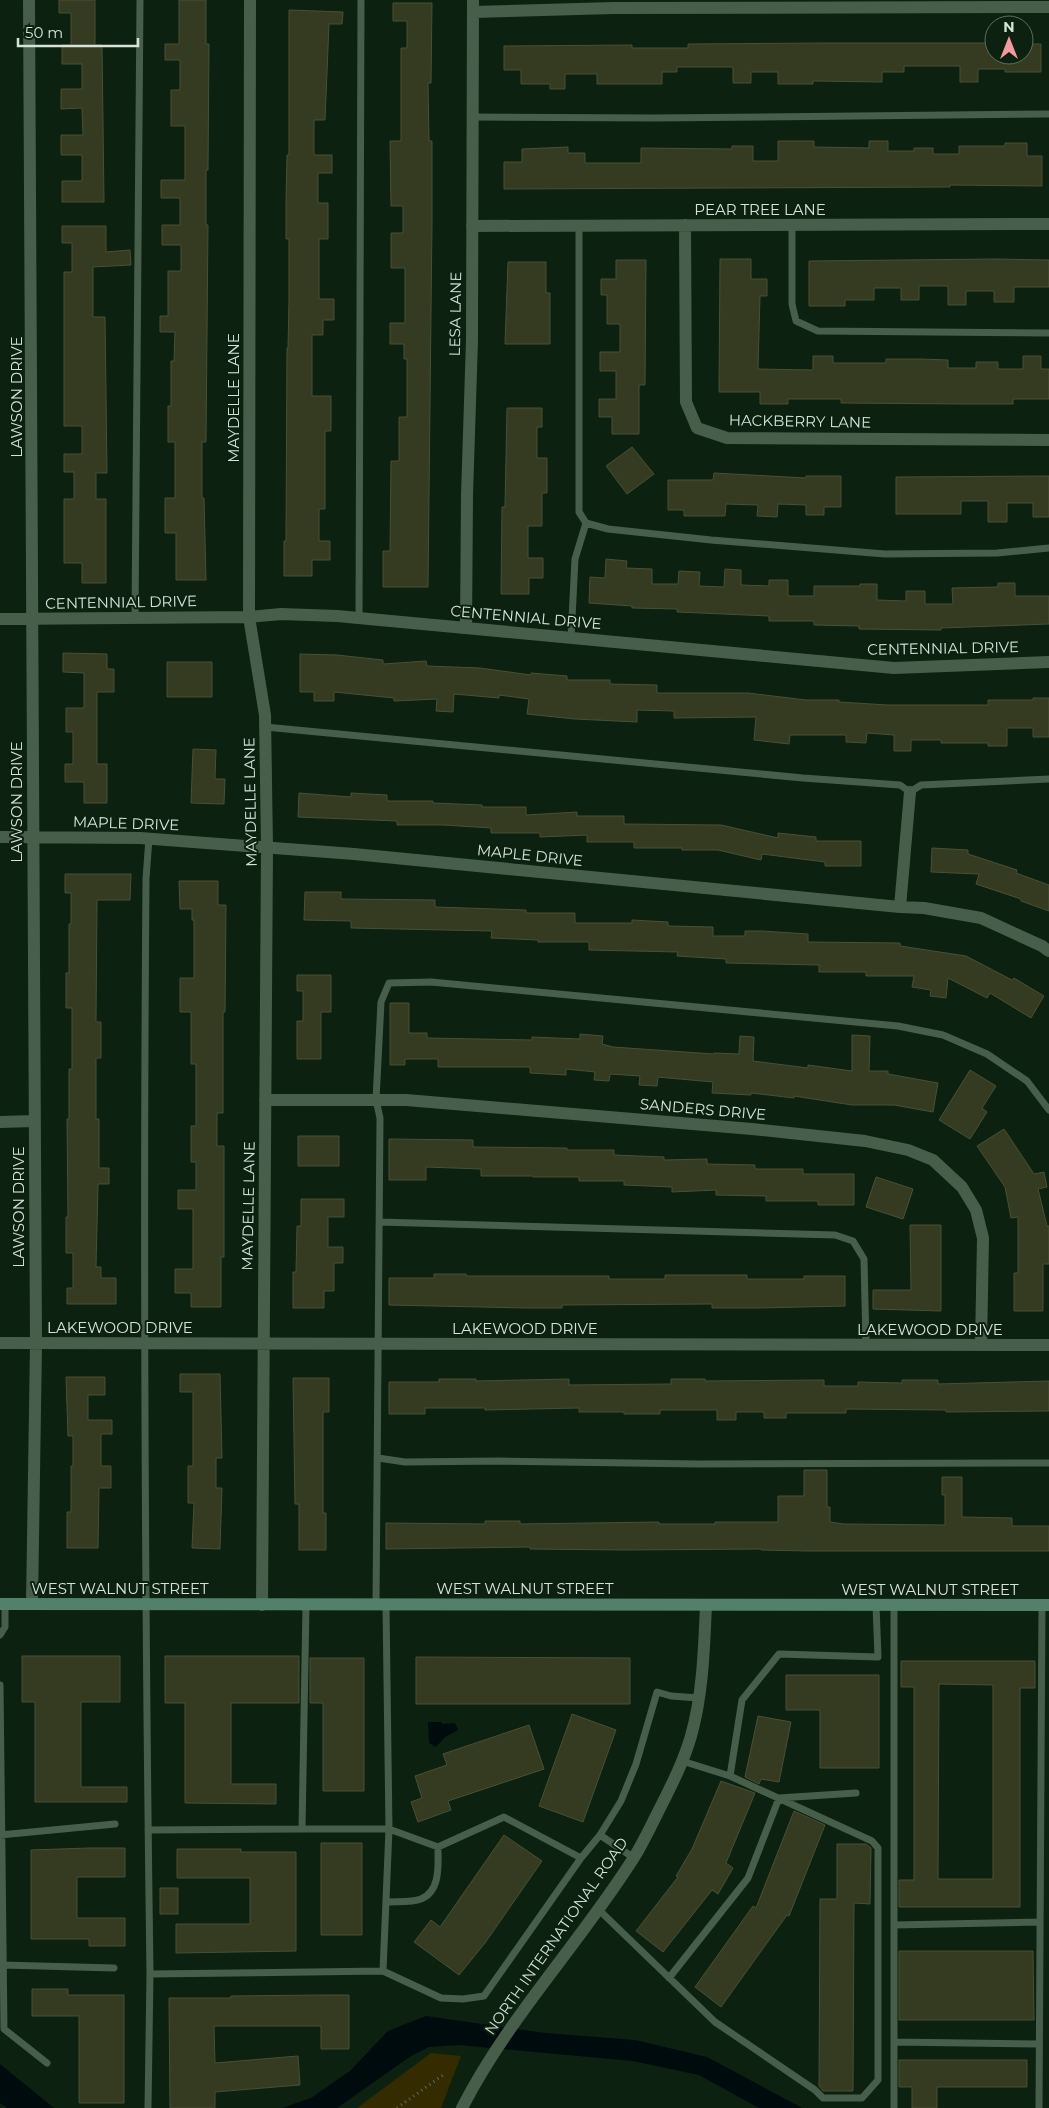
<svg xmlns="http://www.w3.org/2000/svg" width="1049" height="2108" font-family="Montserrat,sans-serif">
<style>
.green{fill:#352b00}
.water{fill:#000b0d}
.building{fill:#343b21;stroke:#485035;fill-rule:evenodd}
.lines{fill:none;stroke-linecap:round;stroke-linejoin:round}
.path{stroke:#5c6e5f;stroke-width:3;stroke-dasharray:1 4;stroke-linecap:butt}
.service{stroke:#475f4a;stroke-width:7}
.minor{stroke:#475f4a;stroke-width:12}
.tertiary{stroke:#475f4a;stroke-width:12}
.secondary{stroke:#52806a;stroke-width:12}
.labels{text-anchor:middle;dominant-baseline:central;stroke-width:4;stroke-linejoin:round;paint-order:stroke}
.street-label{font-size:15px;fill:#d6e3d7;stroke:#0c2110}
</style>
<rect width="100%" height="100%" fill="#0c2110"/>
<!-- green -->
<path class="green" d="M431,2053L461,2056L441,2108H357Z"/>
<!-- water -->
<path class="water" d="M428,1722H441L442,1724L455,1723L458,1730L445,1737L436,1747L429,1743Z
M426,2016L545,2033L635,2040L707,2057L802,2108H759L699,2075L633,2061L459,2045L429,2047L411,2056L337,2108H282L311,2098L350,2071L388,2031Z
M0,2064L6,2069L54,2108H7L0,2103Z"/>
<!-- building -->
<path class="building" d="M59,0H95V45H102L104,202H62V181H82V155H61V135H83L82,108L61,109V89H82V64H62V45H71V13H59Z
M179,0H206V44H209L208,170H206V225H208L206,442H202V498H204L206,580H176V533H165V498H175V442H168V406H171V361H174L175,332H160V316H168V271H181V245H162V225H180V198H161V180H185V126H171V90H180V60H165V44H179Z
M393,3H432L431,83H428L429,141H432V222L428,587H383V551H390L391,461H399V417H407V359H404V344H390V323H405V268H391V233H403V206H391L390,141H401V48H407V21H393Z
M289,10L343,12L342,24H329L325,120H314V155H332V173H318V203H328V239H319V299H334V320H323V335H312V396H331V431H325V509H319V541H330V560H312V576H284V541H286L287,348H288L289,299V239H286V203L287,155H289Z
M824,43H994V55H1024V44H1041V72H1005V69H978V82H960V66H904V72H882V82L813,81V84H778V72H751V83H733V67H677V72H662V84H597V74H565V89H550V84H521V70H504V46L632,45V48H688V44Z
M778,141H814V147L869,148V141H888V151H914V148H933V154H959V146H1005V143H1027V156H1042V186L950,185V187L504,189V162H522V149L568,147V153H585V163H641V148L732,149V146H753V161H778Z
M62,226H106V252L130,250L131,265L93,267V317H105L107,473H96V499H106V583H82V563H64V499H74V472H64V454H82V426H64V272H72V243H62Z
M720,259H751V279H767V296H760L758,369L813,370V356H833V363H886V359H921L948,360V368H976V362H998V369H1023V356H1041V369H1049V399H1013V404H967L841,403V399H788V404H760V392H719Z
M995,259L1049,260V287H1014V302H994V291H966V305H948V286H919V300H901V288H874V300H845V306H809V261Z
M616,260H646L645,385H639V434H612V417H599V399H616V371H600V352H620V324H607V295H601V279H616Z
M508,262H546V293H550V344H505Z
M507,408H542V427H537V458H547V493H542V526H528V558H543V578H529V594H501L502,507H505Z
M632,447L654,474L627,494L606,466Z
M714,473L806,478V476H841V507H824V515H806V505L778,504L777,517L757,516L758,505L726,504L725,516H684V510H668V480H713Z
M1049,476V517H1033V503H1007V522H988V501H961V514H896V477Z
M606,559L627,561L626,568L652,569V584H678L679,571L700,572L699,586L724,587L725,569L741,570V585L769,586V580H788V596H814V586H860V584H877V600L906,601V591H925V604H953L952,588L998,587V583H1015V596H1049V624L941,628V630L859,629V626L814,625V621H769V616L677,612V609L632,608V606L589,603L590,577L605,578Z
M63,653L107,654V669H114V692H97V764H107V803H84V782H65V764H73V732H66V708H84V673L63,672Z
M300,654L337,655L383,660V664L426,661L427,666L480,668L531,675V673L567,676V680H610V684L657,685V693H748L806,700H839V702L888,705H988V700H1033V698H1049V737H1033V728H1007V746H988V743H941V740H911V751H894V735L867,733L866,743L846,742V735H790L789,744L754,740L756,717L674,718V711L637,710V722L575,719L527,714L529,699L499,695V698L454,694L453,712L436,711L437,699L394,701V698L334,692V701H314V692H300Z
M167,662H212V697H167Z
M193,749L216,750L215,779H225L224,804L191,803Z
M299,793L351,797V793L387,795V801H433V803L482,805V807H526V815L577,812V816H624V824L721,825L778,838V833L816,837V841H861V866H825V862L762,854L761,860L718,850H682V848H634V842H587V835L540,837V833H491V828L444,825H397V821L298,817Z
M932,848L968,850V854L1017,870L1016,873L1049,885V911L1021,901V899L976,884L979,874L931,872Z
M65,874H131L130,900H97L96,1022H101V1058H96V1119H99V1168H109V1184H98L96,1267H101V1278H116V1304H67V1288H73V1253H66V1217H68L67,1119H69V1069H72V1008H66V973H69V924H71V893H65Z
M179,881H218V905H226L225,1012H223V1113H217V1146H224V1257H221V1307H191V1293H175V1269H193V1209H178V1190H196V1162H191V1126H196V1064H191V1012H180V978H194V920H192V909H180Z
M305,892H341V899L435,900V907L526,910V913H575V923H632V920L668,922V926L713,927V936H745V931H762L808,934V942L900,943V946L966,956L1012,980L1014,978L1044,996L1031,1018L990,993L987,998L948,978L946,998L930,996L931,990L912,987L914,976H866V972H819V965L726,963V959L677,956L678,952L589,950V942H538V940L491,938L492,931L351,928V921L304,920Z
M297,975H331V1012H321V1059H297V1021H303V991H297Z
M390,1003H409V1033H427V1038L532,1040V1037L580,1039V1034L603,1036L602,1044L613,1047L714,1054V1053L739,1054L740,1036L754,1037L753,1061L808,1068V1065L852,1071V1035L870,1036L869,1071H888V1074L938,1083L933,1112L894,1105H852L794,1096V1098L751,1093V1095L712,1093L713,1082L658,1077L657,1086L639,1085L640,1076L610,1074L609,1081L594,1080L595,1072L566,1069V1075L530,1073V1067H438V1059H405V1065H390Z
M970,1070L996,1086L982,1108L987,1112L970,1139L939,1120Z
M1004,1129L1034,1174L1044,1172L1047,1187L1038,1189L1047,1226H1049V1264H1043V1311H1014V1273H1018V1217L1011,1218L1005,1187L977,1146Z
M298,1136H339V1166H298Z
M389,1139L473,1140V1147L567,1148V1150H614V1155L664,1157V1160L707,1159V1164L755,1165V1169H803V1174H854V1205H818V1201H766V1196L716,1195V1190L672,1192V1187L624,1185V1181H579V1177H533V1176H481V1169L426,1167V1180H389Z
M876,1177L913,1189L903,1219L866,1207Z
M301,1199H344V1217H328V1247H343V1263H334V1291H324V1308H293V1272H296L297,1226H301Z
M910,1225H941V1311L873,1309V1290H911Z
M434,1274H466V1276H609V1279H665V1275H747V1279H804V1276H845V1306L758,1308H712V1304L562,1305V1308H526L389,1305V1278H434Z
M180,1374H220L222,1458H216V1488H222L220,1549L192,1548L194,1503H188V1466H193V1392H180Z
M66,1377H105V1395H88V1420H112V1434H101V1466H111V1488H99L98,1548H67V1512H71V1466H73V1436H68Z
M293,1378H329V1412H323V1513H326V1550H299V1504H295Z
M439,1379H476V1381L569,1379V1385L671,1384V1379H705V1381L824,1380V1386H858V1382L902,1383V1380H938V1384L1049,1381V1411L946,1412V1410L846,1409V1413H786V1418H764V1412H736V1420H717V1410H660V1414H624V1412H579V1408L485,1410V1408H425V1414H389V1382H439Z
M804,1470H827V1507H830V1522L844,1524L945,1525V1495H942V1477H962V1517L1012,1518V1526H1049V1551H808L761,1550V1549L624,1550L530,1549V1547L386,1549V1523L485,1524V1521H520V1524L659,1522V1524H715V1522H778V1496H804Z
M22,1656H120V1702H81V1787H127V1802H35V1702H22Z
M165,1656H299V1703H231V1784H276V1804L185,1803V1703H165Z
M416,1657L630,1658V1704H416Z
M310,1658H364V1791H323V1703H310Z
M901,1661H1035V1688H1020V1907H899V1880H914V1687H901ZM939,1684L993,1685V1879H938Z
M786,1675H879V1768H820V1710H786Z
M572,1714L616,1730L583,1822L539,1806Z
M758,1716L791,1722L779,1782L761,1779L759,1784L745,1777Z
M529,1725L544,1769L448,1801L451,1810L418,1822L411,1802L422,1798L415,1776L447,1765L443,1754Z
M721,1781L755,1793L726,1863L733,1868L718,1894L712,1890L663,1952L636,1931L678,1877L676,1876L692,1849Z
M794,1811L825,1825L789,1916L787,1915L721,2007L695,1987L753,1906L756,1908Z
M504,1835L542,1861L485,1943L459,1975L414,1942L431,1920L440,1927Z
M321,1843H362V1935H321Z
M837,1844H866L871,1848L870,1904L854,1903L853,2091H823L819,2086L820,1899H837Z
M89,1848H125V1877H77V1918H125V1946H89V1939H31V1850Z
M177,1849H241V1852H296V1951L176,1953V1924H250V1878H177Z
M160,1888H178V1914H160Z
M899,1951H1033L1034,2020H899Z
M32,1989H68V1995H124V2103H79V2016H32Z
M321,1995H349V2049H321V2026H214L215,2063L298,2056L300,2085L215,2092V2108H170L169,1998H231V1996Z
M899,2060H1027V2087H937V2108H912V2087H899Z"/>
<g class="lines">
<!-- path -->
<path class="path" d="M397,2108L443,2075"/>
<!-- service -->
<path class="service" d="M472,117L654,118L1049,114
M792,225V304L796,321L818,331L1049,333
M579,226V512L586,523L608,529L711,540L885,554L997,553L1049,548
M135,618L140,0
M359,618L361,0
M571,638L575,559L586,523
M265,727L803,778L900,785L910,792L921,785L1049,779
M149,838L146,879C143,1244 145,1609 150,1974
M379,1222L835,1235L853,1241L864,1259L866,1345
M378,1458L405,1462L498,1461L698,1464L1049,1463
M376,1605L380,1118L376,1100L381,1002L389,983L431,982L898,1026L943,1035L987,1054L1027,1081L1049,1110
M894,1605V2108
M0,1635L5,1627V1604
M0,1685L4,2029L47,2063
M730,1776L742,1700L779,1654L878,1657L876,1605
M302,1829H389L386,1605
M148,1830L302,1829L306,1605
M0,1835L115,1824
M600,1835L634,1858
M386,1902C396,1901 411,1903 421,1899C441,1891 438,1864 438,1847
M598,1909L715,2022L815,2090L823,2098H862L878,2080V1848L872,1841L730,1776L682,1761
M894,1925L1040,1922
M2,1965L114,1968
M383,1971L389,1829L438,1847L504,1817L581,1858
M669,1978L748,1878L779,1798L856,1793
M894,2042L1039,2044
M148,2108L150,1974L383,1971L441,1998L463,1999L484,1996L581,1858L600,1835L621,1801L636,1764L657,1692L671,1696L699,1698
M1039,2108L1042,1605"/>
<!-- minor -->
<path class="minor" d="M29,0L36,1344L32,1604
M250,0L249,617L265,715L267,847L262,1605
M473,12L613,8L1049,7
M685,225L686,402L697,428L727,438L1049,440
M472,226L1049,224
M0,619L249,617L281,614L337,616L894,668L1049,662
M466,628L467,495L472,340L473,0
M0,837L140,838L354,854L900,907L924,908L981,918L1042,946L1049,951
M900,907L910,792
M265,1100H406L752,1129L865,1141L908,1150L933,1160L962,1187L976,1210L983,1238L981,1345
M0,1122L34,1121
M0,1343L1049,1345"/>
<!-- tertiary -->
<path class="tertiary" d="M462,2108C508,2018 579,1944 633,1859C642,1845 649,1830 656,1816C669,1790 683,1764 691,1736C703,1694 704,1648 706,1605"/>
<!-- secondary -->
<path class="secondary" d="M0,1604L1049,1605"/>
</g>
<g class="labels">
<!-- street labels -->
<g class="street-label">
<text x="760" y="209">PEAR TREE LANE</text>
<text transform="translate(455 314) rotate(-89)">LESA LANE</text>
<text transform="translate(16 397) rotate(-90)">LAWSON DRIVE</text>
<text transform="translate(233 398) rotate(-90)">MAYDELLE LANE</text>
<text transform="translate(800 421) rotate(1)">HACKBERRY LANE</text>
<text transform="translate(121 602) rotate(-1)">CENTENNIAL DRIVE</text>
<text transform="translate(526 617) rotate(5)">CENTENNIAL DRIVE</text>
<text transform="translate(943 648) rotate(-1)">CENTENNIAL DRIVE</text>
<text transform="translate(16 802) rotate(-90)">LAWSON DRIVE</text>
<text transform="translate(250 802) rotate(-91)">MAYDELLE LANE</text>
<text transform="translate(126 823) rotate(2)">MAPLE DRIVE</text>
<text transform="translate(530 855) rotate(6)">MAPLE DRIVE</text>
<text transform="translate(703 1109) rotate(5)">SANDERS DRIVE</text>
<text transform="translate(248 1206) rotate(-89)">MAYDELLE LANE</text>
<text transform="translate(18 1207) rotate(-90)">LAWSON DRIVE</text>
<text x="120" y="1327">LAKEWOOD DRIVE</text>
<text x="525" y="1328">LAKEWOOD DRIVE</text>
<text x="930" y="1329">LAKEWOOD DRIVE</text>
<text x="120" y="1588">WEST WALNUT STREET</text>
<text x="525" y="1588">WEST WALNUT STREET</text>
<text x="930" y="1589">WEST WALNUT STREET</text>
<text transform="translate(556 1936) rotate(-55)">NORTH INTERNATIONAL ROAD</text>
</g>
</g>
<!-- north arrow -->
<g transform="translate(1009 40)"><circle r="24" fill="#0c2110" stroke="#5d6f60"/>
<path d="M0-4L9 19L0 12L-9 19Z" fill="#f49aa2"/>
<text y="-8" font-size="14" font-weight="bold" text-anchor="middle" fill="#d6e3d7">N</text>
</g>
<!-- scale -->
<path d="M18 38v8h120v-8" fill="none" stroke="#d6e3d7" stroke-width="2.5"/>
<text x="25" y="38" font-size="15" fill="#d6e3d7" stroke="#0c2110" stroke-width="4" paint-order="stroke">50 m</text>
</svg>
